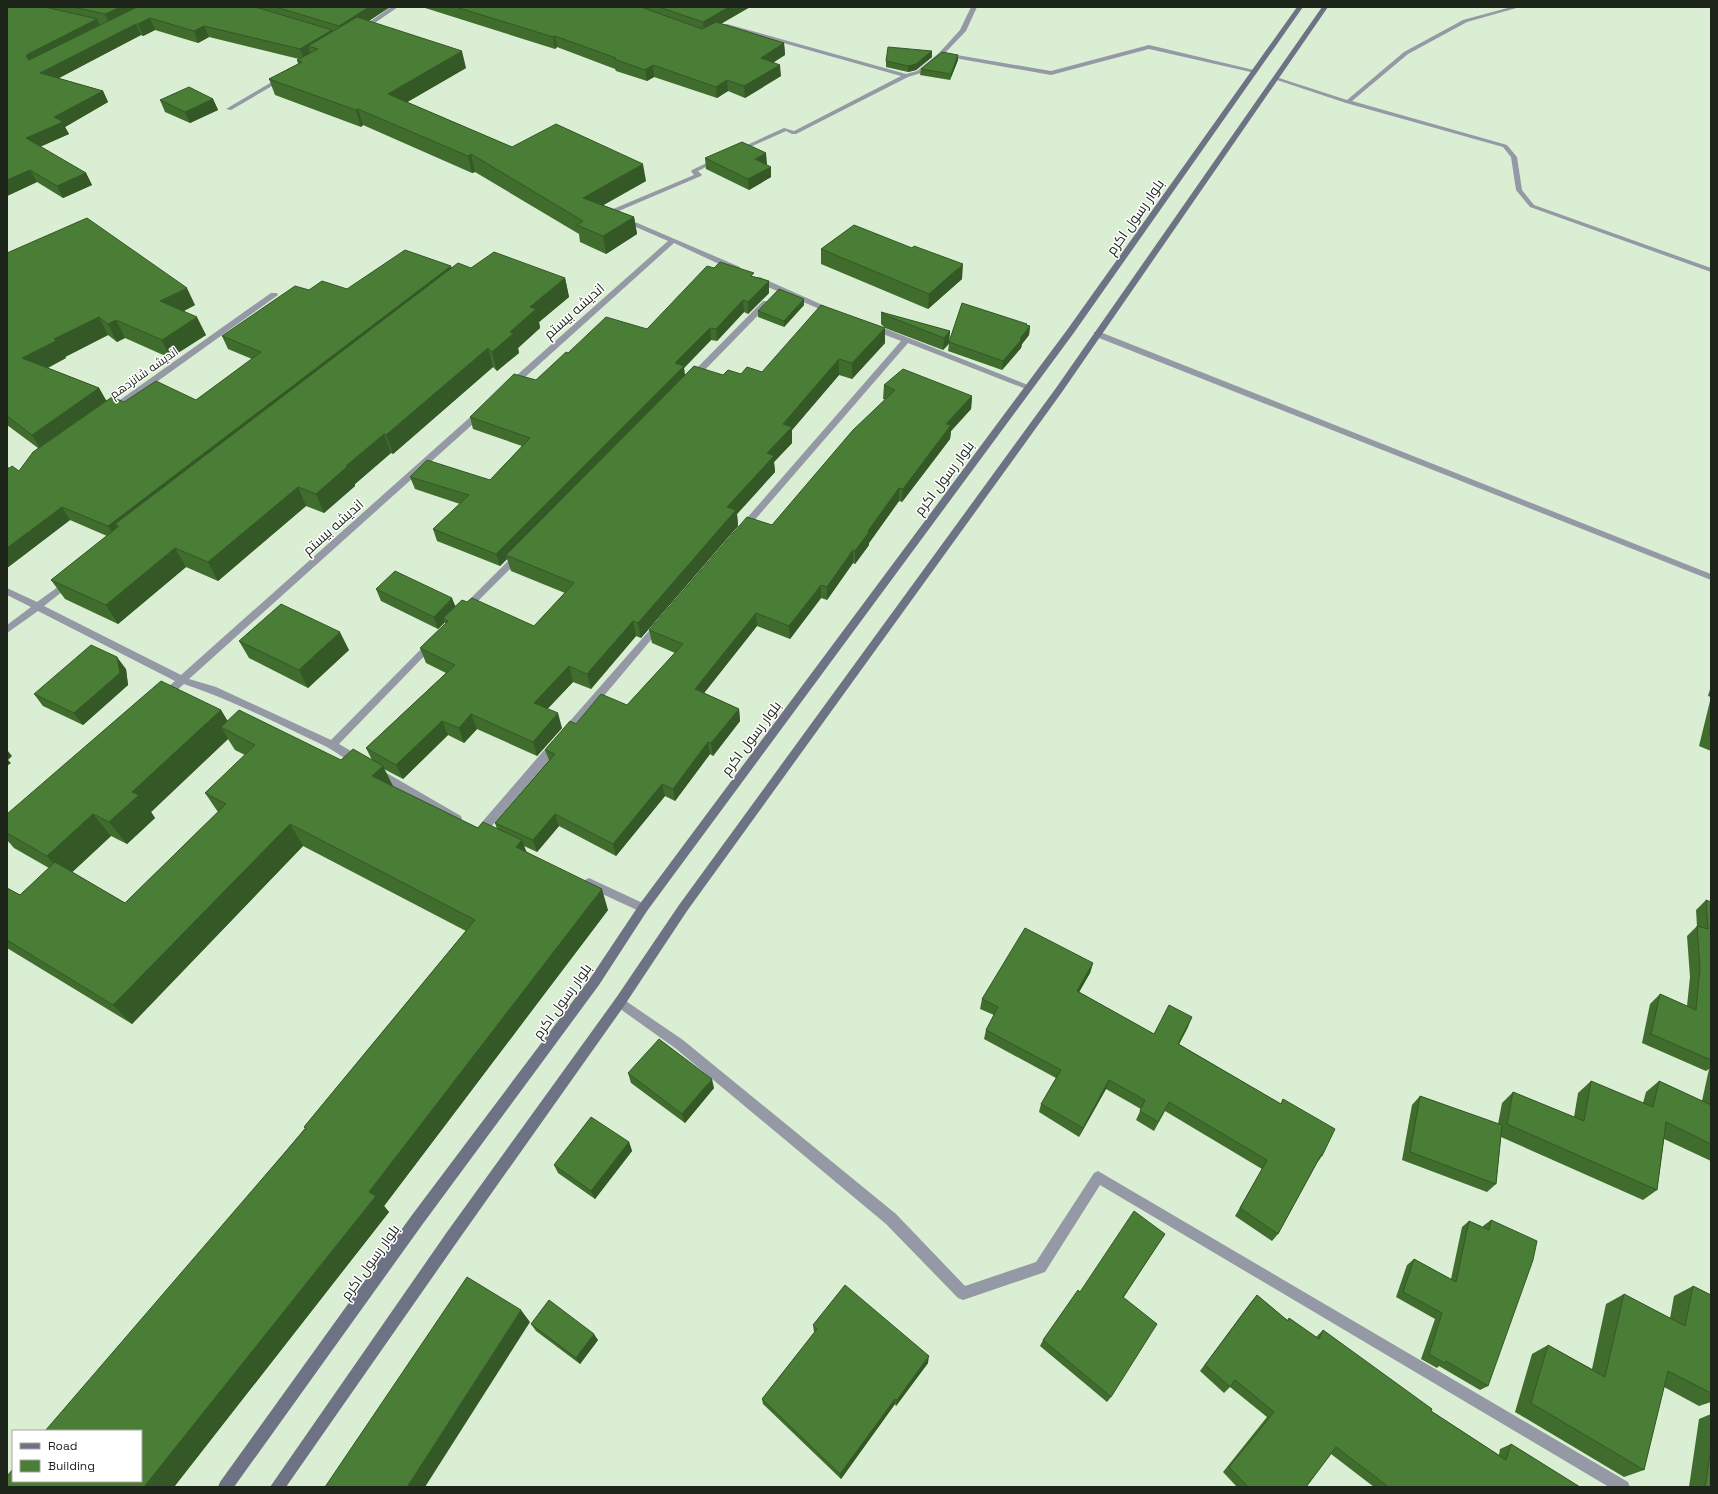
<svg xmlns="http://www.w3.org/2000/svg" width="1718" height="1494" font-family="'Space Grotesk',Cairo,sans-serif">
<style>
.lines{fill:none;stroke-linecap:round;stroke-linejoin:round}
.minor{fill:#9598a5;fill-rule:evenodd}
.secondary{fill:#6e7285;fill-rule:evenodd}
.wall{fill:#406c2e;fill-rule:evenodd}
.shaded-wall{fill:#345826}
.building{fill:#4a7d36;stroke:#345826}
.labels{text-anchor:middle;dominant-baseline:central;stroke-width:3;stroke-linejoin:round;paint-order:stroke}
.far-street-label{font-size:12px;fill:#1d241a;stroke:#fff}
.street-label{font-size:14px;fill:#1d241a;stroke:#fff}
</style>
<rect width="100%" height="100%" fill="#d9eed2"/>
<g class="lines">
<!-- minor -->
<path class="minor" d="M391,7H398L363,31H359V29Z
M971,7H977L966,31L945,53L1051,71L1149,45L1258,71L1255,73L1149,49L1051,75L943,56L921,73L908,77L796,134H792L786,131L739,152L734,151L784,128L794,131L901,76L726,27L717,29V27L727,24L906,74L917,71L939,53L960,30Z
M1511,7H1520L1467,22L1408,54L1352,101L1507,145L1517,157L1522,190L1534,205L1711,268V272L1530,207L1516,190L1511,157L1503,147L1346,103L1274,79L1279,78L1347,100L1404,52L1463,20Z
M282,76L284,77V79L231,110L226,109Z
M715,159L720,160L698,171L702,175L701,176L614,213L740,267V271H734L674,243L514,387H508V383L668,241L606,214V212L694,175L691,171L692,170Z
M754,277H760L836,311L832,313H829L754,281Z
M271,293H277L278,295L116,411H110V407Z
M763,301H769L770,303L696,379H690V375Z
M870,325H876L1033,387L1029,389H1026L908,343L746,530H740L739,528L740,526L901,341L870,329Z
M1094,332H1100L1711,574V580L1094,336Z
M480,410L483,411V415L189,679L216,687L331,740L428,642H434L436,644L434,646L339,744L363,758L364,761L363,764C354,767 334,750 325,746C278,724 232,700 184,684L167,699H161L159,696L161,693L175,681L38,611L7,633V625L31,607L7,595V588L37,602L69,579L72,580L73,582L72,584L44,606L181,675L477,411Z
M518,553L522,556L521,558L469,610H463L461,608L515,554Z
M658,623L661,624L663,626L661,628L571,735H563L562,732L563,729L655,624Z
M556,740L560,741L561,744L560,747L484,835L480,836L476,835L475,832L476,829L552,741Z
M378,768L461,816L462,819L461,822L457,823L453,822L374,775L373,772L374,769Z
M589,878L647,905L648,908L647,911L643,913L639,911L585,886L584,883L585,880Z
M620,997L683,1040L896,1214L965,1286L1036,1262L1094,1173L1098,1171L1628,1482L1630,1487H1609L1100,1185L1045,1272L963,1300L958,1298L886,1224L675,1048L616,1006L614,1002L616,998Z"/>
<!-- secondary -->
<path class="secondary" d="M1297,7H1303L1073,334L647,911L599,985L422,1225L234,1487H218L220,1482L412,1215L591,977L639,905L1067,330Z
M1322,7H1328L1062,392L687,911L624,1006L457,1242L286,1487H270L447,1232L616,998L679,905L1056,388Z"/>
</g>
<!-- wall -->
<path class="wall" d="M7,7H390L369,21L466,68L407,102L512,147L646,181L603,205L634,217L637,234L606,254L580,242L579,234L475,172L472,173L363,125L361,127L275,95L269,79L298,64L297,60L299,59L209,37L198,43L155,30L143,36L141,35L58,78L103,91L108,102L65,127L69,134L40,147L86,173L92,185L63,198L37,182L7,196Z
M422,7H750L721,24L784,43L785,55L773,62L781,76L745,98L728,91L717,98L654,77L647,81L616,71L615,69L557,47L555,49Z
M958,55V60L950,80L920,75L921,69Z
M932,57L916,70L908,72L886,67V61Z
M213,99L218,110L190,123L165,112L160,100Z
M705,158L767,164H766L771,177L749,190L706,169Z
M912,248L962,279L928,309L821,264V249Z
M7,253L195,305L184,311L206,335L170,358L125,338L117,342L108,335L65,357L66,358L48,368L99,388L106,400L124,402L196,400L252,359L228,349L222,336L309,290L347,289L452,267L471,268L565,278L569,297L539,322L540,328L518,348L519,353L497,371L493,367L393,454L391,453L355,484V486L324,513L306,506L218,581L186,567L118,624L65,599L51,580L107,536L70,520L7,568V465L9,468L19,471L38,448L7,425Z
M714,268L755,277L769,281V293L748,314L744,312L717,341L711,340L684,368L685,375H723L762,372L885,328L881,324V312L950,331L949,341L1027,325L1030,326L1029,335L1022,344L1021,348L1002,370L948,351L949,344L943,350L885,328V343L852,379L839,375L792,430V443L774,462L775,472L737,514L738,526L641,638L636,636L591,689L573,682L547,709L562,728L537,756L477,729L464,743L448,735L403,779L384,769L392,786L478,828L497,829L495,823L549,760L545,750L576,724L627,705L675,653L652,643L649,630L772,525L886,400L883,399L884,385L972,396L971,409L951,431L950,439L902,502L899,501L869,543V545L855,564L853,563L827,600L821,598L790,639L757,626L704,693L739,709L740,721L713,756L710,754L675,801L665,796L616,856L559,826L537,852L524,846L526,851L608,910L384,1206L389,1212L174,1487H7L305,1128L304,1127L466,931L303,846L132,1024L7,948V888L20,895L49,868L14,848L7,840V814L221,710L227,721L341,760H372L366,748L446,673L426,663L420,648L445,624V622L438,629L381,601L376,589L455,606L467,602L534,626L565,593L511,571L507,559L500,566L437,541L433,529L460,504L415,489L410,477L490,480L522,446L473,429L470,417L536,380L568,353L647,329ZM228,739L235,750L245,755L205,793L218,812L125,903L72,872L111,836L127,844L155,818L151,812Z
M804,305L784,327L758,317V311Z
M239,641L349,650L308,688L249,658Z
M126,669L128,685L83,725L43,706L34,694Z
M1711,686V697L1708,696Z
M1711,697V751L1699,746Z
M1706,900L1711,902V1161L1664,1139L1657,1190L1643,1200L1501,1137L1496,1184L1487,1192L1402,1160L1412,1105L1420,1096L1498,1124L1502,1103L1513,1092L1574,1117L1578,1093L1591,1081L1643,1103L1646,1092L1659,1081L1702,1101L1709,1069L1706,1071L1642,1043L1650,1004L1660,994L1687,1006L1690,977L1687,936L1697,926L1696,910Z
M1093,963L1090,973L1079,992L1154,1034L1188,1027L1179,1044L1281,1104L1283,1099L1322,1156L1317,1163L1278,1234L1272,1241L1235,1216L1262,1169L1165,1111L1154,1131L1136,1120L1141,1109L1106,1089L1079,1137L1039,1112L1041,1104L1056,1078L984,1039L986,1030L994,1015L980,1009L982,999Z
M628,1073L714,1088L685,1123L631,1083Z
M629,1142L632,1151L595,1199L558,1173L554,1165Z
M1491,1220L1488,1386L1480,1390L1439,1366L1437,1368L1421,1359L1435,1319L1396,1297L1407,1265L1414,1259L1451,1279L1462,1227L1469,1221L1483,1227V1226Z
M1165,1234L1124,1297L1111,1397L1107,1402L1040,1346L1043,1340L1080,1292Z
M1693,1286L1711,1295V1402L1699,1406L1664,1387L1644,1470L1624,1477L1515,1412L1532,1354L1548,1345L1592,1369L1606,1304L1624,1294L1670,1318L1674,1296Z
M1257,1295L1287,1320L1289,1318L1316,1337L1323,1330L1431,1411L1499,1455L1500,1449L1511,1444L1580,1487H1374L1331,1454L1306,1487H1237L1223,1472L1267,1417L1230,1387L1224,1393L1200,1371L1251,1302Z
M531,1324L598,1340L580,1364L536,1331Z
M813,1325L928,1363L896,1406L895,1404L841,1479L763,1404L762,1399L814,1333V1332Z
M1711,1414V1487H1689L1699,1419Z"/>
<!-- shaded-wall -->
<path class="shaded-wall" d="M121,7H142L110,25L105,14Z
M369,7H390L343,37L339,26Z
M729,7H750L704,33L703,22Z
M150,18L155,30L143,36L138,24Z
M97,19L102,31L32,68L26,56L28,54Z
M136,24L141,35L46,85L40,73Z
M204,26L209,37L198,43L194,31Z
M332,30L335,41L318,49L308,46L311,56L304,60L300,49Z
M555,36L557,47L555,49L553,37Z
M784,43L785,55L762,70L761,58Z
M462,51L466,68L392,111L388,94Z
M932,51V57L916,70L908,72V66Z
M958,55V60L950,80L951,74Z
M653,65L654,77L647,81L645,70Z
M780,65L781,76L745,98L744,86Z
M727,80L728,91L717,98L716,87Z
M103,91L108,102L65,127L69,134L32,150L26,138L54,117Z
M213,99L218,110L190,123L185,112Z
M358,109L363,125L361,127L356,110Z
M766,153L767,164L756,170L755,159Z
M471,154L475,172L472,173L468,156Z
M643,164L646,181L586,215L583,198Z
M771,167V177L749,190L748,179Z
M30,170L37,182L7,196V180Z
M86,173L92,185L63,198L57,186Z
M634,217L637,234L606,254L603,236Z
M963,264L962,279L928,309L929,294Z
M451,266L455,279L119,526L115,524L121,535L116,539L108,526Z
M565,278L569,297L539,322L540,328L518,348L519,353L497,371L492,352L530,307Z
M769,281V293L748,314V302Z
M187,288L195,305L168,319L160,301Z
M804,299V305L784,327V321Z
M743,300L744,312L717,341L716,329Z
M99,317L108,335L65,357L66,358L33,375L22,358L54,339Z
M197,317L206,335L170,358L162,340Z
M116,320L125,338L117,342L108,324Z
M1027,324L1026,332L1030,326L1029,335L1022,344L1021,348L1002,370L1003,361L1020,339L1026,325Z
M710,328L711,340L684,368L685,378L506,555L507,559L500,566L496,554L675,363Z
M885,328V343L852,379V363Z
M950,331L949,343L943,350L944,338Z
M488,348L493,367L393,454L386,435Z
M839,359V375L792,430V443L774,462L775,472L737,514L738,526L641,638L638,623L727,507L767,453L783,424Z
M99,388L109,406L43,452L32,435Z
M972,396L971,409L951,431L950,439L902,502L903,489L946,424Z
M384,434L391,453L355,484V486L324,513L316,494L346,466Z
M298,487L306,506L218,581L208,562Z
M899,488V501L869,543V545L855,564V551L868,531Z
M62,507L70,520L7,568V548Z
M175,548L186,567L118,624L106,605Z
M853,550V563L827,600V587Z
M821,585V598L790,639L789,626Z
M452,598L457,610L443,618L445,622L438,629L434,617Z
M756,613L757,626L697,702L695,689Z
M633,621L636,636L591,689L587,674Z
M340,632L349,650L308,688L299,670Z
M117,657L126,669L128,685L83,725L74,713Z
M569,666L573,682L539,718L534,703Z
M739,709L740,721L713,756L711,743Z
M221,710L235,733L221,727L228,739L151,812L155,818L127,844L109,822L132,792Z
M558,713L562,728L537,756L533,742Z
M471,714L477,729L464,743L459,728Z
M442,721L448,735L403,779L396,765Z
M708,742L710,754L675,801L673,789Z
M7,750L12,756L8,760L11,763L7,766Z
M383,766L394,788L372,776Z
M662,784L665,796L616,856L613,844Z
M93,814L111,836L66,878L47,856Z
M555,814L559,826L537,852L533,840Z
M290,824L303,846L132,1024L113,1005Z
M522,840L530,862L516,847Z
M602,889L608,910L384,1206L389,1212L174,1487H144L369,1192Z
M1093,963L1090,973L1074,1001L1077,991Z
M1192,1017L1188,1027L1174,1054L1178,1044Z
M712,1079L714,1088L685,1123L682,1114Z
M1109,1080L1106,1089L1079,1137L1083,1128Z
M629,1142L632,1151L595,1199L591,1191Z
M521,1310L530,1322L425,1487H407Z
M594,1334L598,1340L580,1364L576,1358Z
M929,1356L928,1363L896,1406L897,1400Z
M895,1399V1404L841,1479L840,1474Z"/>
<!-- building -->
<path class="building" d="M7,7H45L97,19L28,54L26,56L29,60L137,7H255L332,30L300,49L204,26L194,31L150,18L138,24H136L40,73L103,91L54,117L63,122L26,138L86,173L57,186L30,170L7,180Z
M73,7H121L105,14Z
M276,7H369L339,26Z
M456,7H641L702,29L716,22L784,43L761,58L780,65L744,86L727,80L716,87L653,65L645,70L614,59L616,58L555,36L553,37Z
M659,7H729L703,22Z
M357,17L462,51L388,94L512,147L556,124L643,164L583,198L634,217L603,236L577,225L583,221L471,154L468,156L358,109L356,110L269,79L302,62L297,60L318,49L308,46Z
M888,47L932,51L916,64L908,66L886,61Z
M942,52L958,55L951,74L921,69Z
M189,87L213,99L185,112L160,100Z
M742,142L766,153L755,159L771,167L748,179L705,158Z
M87,218L187,288L160,301L197,317L162,340L116,320L108,324L99,317L54,339L56,341L22,358L99,388L32,435L7,416V253Z
M854,225L912,248L914,246L963,264L929,294L821,249Z
M405,250L451,266L108,526L62,507L7,548V470L12,466L19,471L33,452L112,397L124,402L156,381L196,400L261,352L222,336L295,286L309,290L322,281L347,289Z
M494,252L565,278L530,307L536,309L510,332L514,333L492,352L488,348L386,435L384,434L346,466H348L316,494L298,487L208,562L175,548L106,605L51,580L119,526L115,524L458,263L471,268Z
M720,262L754,273L751,276L769,281L748,302L743,300L716,329L710,328L675,363L684,366L496,554L433,529L469,495L410,477L427,460L490,480L530,438L470,417L514,374L536,380L566,352L568,353L606,317L647,329L707,266L714,268Z
M779,289L804,299L784,321L758,311Z
M962,303L1027,324L1026,325L1030,326L1020,339H1022L1003,361L949,342Z
M821,305L885,328L852,363L839,359L783,424L792,427L767,453L774,456L727,507L736,510L638,623L633,621L587,674L569,666L534,703L558,713L533,742L471,714L459,728L442,721L396,765L366,748L455,665L420,648L448,621L443,618L462,600L467,602L472,598L534,626L574,583L506,555L694,366L723,375L728,370L741,374L747,367L762,372Z
M881,312L950,331L944,338L885,315Z
M903,369L972,396L946,424L951,425L903,489L899,488L868,531L869,532L855,551L853,550L827,587L821,585L789,626L756,613L695,689L739,709L711,743L708,742L673,789L662,784L613,844L555,814L533,840L495,823L555,754L545,750L570,721L576,724L601,694L627,705L683,644L649,630L747,517L772,525L853,430L895,390L884,385Z
M395,571L452,598L434,617L376,589Z
M281,604L340,632L299,670L239,641Z
M91,645L117,657L120,673L74,713L34,694Z
M161,681L221,710L132,792L139,795L109,822L93,814L47,856L7,833V814Z
M239,710L341,760L353,749L383,766L372,776L478,828L483,822L522,840L516,847L602,889L369,1192L376,1196L144,1487H7V1476L13,1469V1481H141V1431H45L306,1128L304,1127L475,920L290,824L113,1005L7,940V888L20,895L55,862L125,903L226,804L205,793L255,745L221,727Z
M1711,726V735H1709Z
M1706,900L1711,902V1060L1651,1034L1660,994L1696,1010L1700,968L1697,926L1708,929Z
M1025,928L1093,963L1077,991L1154,1034L1169,1005L1192,1017L1178,1044L1281,1104L1283,1099L1335,1129L1322,1156L1321,1155L1278,1234L1240,1208L1267,1160L1169,1102L1158,1122L1140,1111L1145,1100L1109,1080L1083,1128L1041,1104L1061,1070L986,1030L998,1007L982,999Z
M659,1039L712,1079L682,1114L628,1073Z
M1591,1081L1653,1107L1659,1081L1711,1105V1144L1666,1122L1657,1190L1507,1124L1513,1092L1584,1121Z
M1420,1096L1502,1125L1496,1184L1410,1152Z
M591,1117L629,1142L591,1191L554,1165Z
M1134,1211L1165,1234L1123,1297L1157,1324L1111,1397L1043,1340L1078,1290L1080,1292Z
M1491,1220L1537,1241L1533,1260L1488,1386L1446,1361L1444,1363L1429,1354L1442,1313L1403,1292L1414,1259L1456,1282L1469,1221L1489,1230Z
M467,1277L521,1310L407,1487H325Z
M845,1285L929,1356L897,1400L895,1399L840,1474L762,1399L817,1329L813,1325Z
M1693,1286L1711,1295V1393L1668,1371L1644,1470L1531,1403L1548,1345L1605,1377L1624,1294L1685,1326Z
M1257,1295L1288,1321L1289,1318L1319,1339L1323,1330L1432,1409L1431,1411L1506,1460L1511,1444L1580,1487H1385L1386,1485L1336,1447L1306,1487H1248L1229,1467L1274,1412L1235,1380L1230,1387L1205,1365Z
M549,1300L594,1334L576,1358L531,1324Z
M1711,1448V1487H1705Z"/>
<g class="labels">
<!-- far-street labels -->
<g class="far-street-label">
<text transform="translate(144 373) rotate(-35)">اندیشه شانزدهم</text>
</g>
<!-- street labels -->
<g class="street-label">
<text transform="translate(1135 217) rotate(-55)">بلوار رسول اکرم</text>
<text transform="translate(574 311) rotate(-42)">اندیشه بیستم</text>
<text transform="translate(944 478) rotate(-53)">بلوار رسول اکرم</text>
<text transform="translate(333 527) rotate(-42)">اندیشه بیستم</text>
<text transform="translate(751 738) rotate(-53)">بلوار رسول اکرم</text>
<text transform="translate(562 1001) rotate(-54)">بلوار رسول اکرم</text>
<text transform="translate(370 1262) rotate(-54)">بلوار رسول اکرم</text>
</g>
</g>
<!-- border -->
<rect width="1718" height="1494" fill="none" stroke="#1d241a" stroke-width="16"/>
<!-- legend -->
<rect x="12" y="1430" width="130" height="52" fill="#ffffff" stroke="#a5a7a3"/>
<rect x="20" y="1443" width="20" height="6" fill="#6e7285" stroke="#a5a7a3"/>
<text x="48" y="1450" font-size="12" fill="#1d241a">Road</text>
<rect x="20" y="1460" width="20" height="12" fill="#4a7d36" stroke="#a5a7a3"/>
<text x="48" y="1470" font-size="12" fill="#1d241a">Building</text>
</svg>
